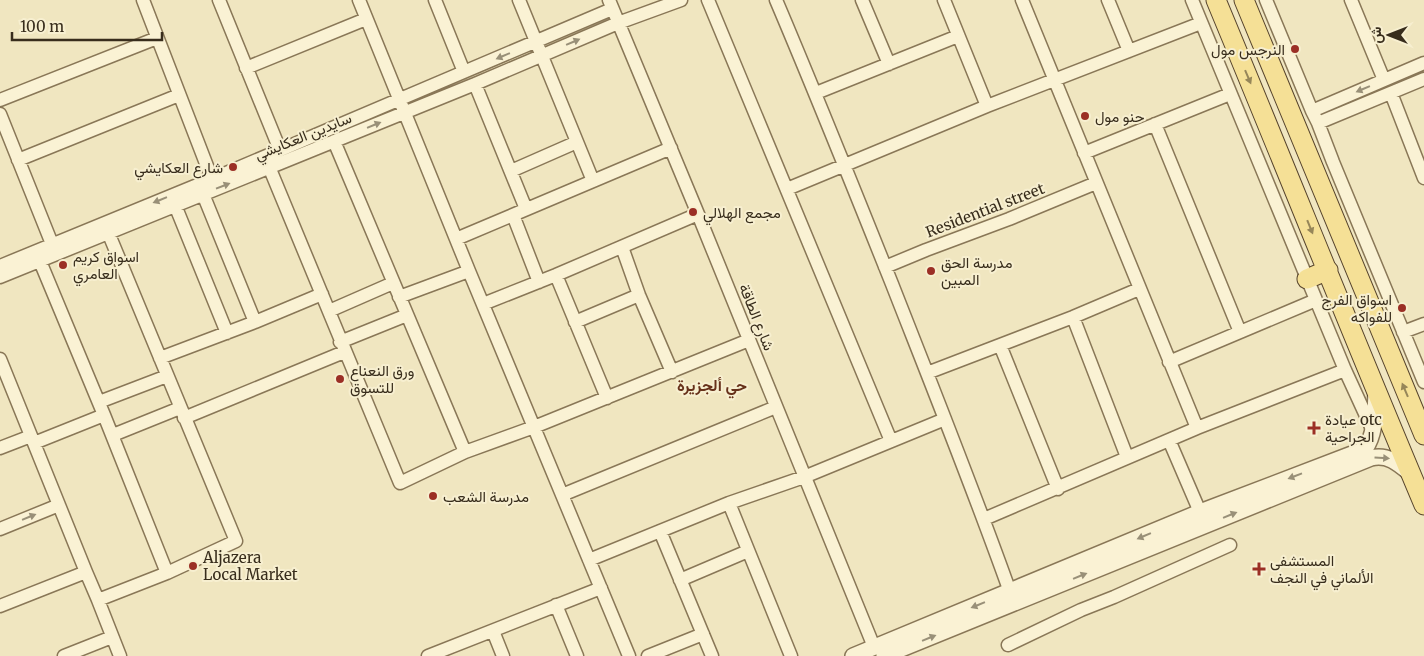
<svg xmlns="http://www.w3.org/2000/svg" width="1424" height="656" font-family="Merriweather,Vazirmatn,serif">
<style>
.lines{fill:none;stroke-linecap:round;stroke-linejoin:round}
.minor-casing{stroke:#897757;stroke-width:15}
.tertiary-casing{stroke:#897757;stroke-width:18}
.primary-casing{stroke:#57442c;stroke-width:21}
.minor{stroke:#faf2d4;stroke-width:12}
.tertiary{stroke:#faf2d4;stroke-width:15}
.primary{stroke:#f5e096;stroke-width:19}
.oneway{fill:#999078}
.oneway2{fill:#968659}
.poi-dot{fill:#9b2f25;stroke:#f7efd0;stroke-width:2}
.labels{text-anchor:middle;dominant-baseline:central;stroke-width:4;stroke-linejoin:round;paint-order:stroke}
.poi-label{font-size:15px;fill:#382d1c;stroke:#f7efd0;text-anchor:start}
.street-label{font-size:15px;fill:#382d1c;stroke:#f7efd0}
.neighbourhood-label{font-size:16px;font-weight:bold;fill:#67311a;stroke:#f7efd0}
</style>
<rect width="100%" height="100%" fill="#f0e6c0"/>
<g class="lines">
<!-- minor casing -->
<g class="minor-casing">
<path id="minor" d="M143,0L212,179
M219,0L280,150
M359,0L469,271L629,656
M435,0L464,72
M519,0L593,181
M609,0L698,214L874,647
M708,0L891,441
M776,0C816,94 854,189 892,284C932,386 973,488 1010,592
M862,0L889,64
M944,0L987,106
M1022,0L1197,428
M1108,0L1129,51
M1192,0L1345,370L1373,431
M1266,0L1312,111L1318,123L1333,162L1424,382
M1351,0L1384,80
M246,68L366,19
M475,84L526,209
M816,93L958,36
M1391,93L1424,178
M0,100L157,38
M1312,111L1424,63
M0,114L52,244
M1318,123L1424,79
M1155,124L1240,332
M334,141L465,452
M1084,153L1230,94
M265,157L400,483L465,452L534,427L749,340
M18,160L179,95
M511,171L577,142
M787,189L987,106L1201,23
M203,194L255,322
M175,205L227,333
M513,215L539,282
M456,239L671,148
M622,247L639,295L672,372
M37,254L104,415L167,573
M0,266L212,179L612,9
M885,267L926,250L1009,219L1096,183
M556,275L607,398
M0,277L475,84L618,23L681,0
M399,297L469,271
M483,304L556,275L698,214
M329,311L393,283
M1073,317L1127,457
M575,322L639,295
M1403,332L1424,324
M340,342L407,315
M1000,345L1058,489
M160,358L255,322L322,294
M0,359L86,572L98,600L120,656
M1169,362L1316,300
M927,373L1073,317L1139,289
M99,402L167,376
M184,418L344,352
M113,435L180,408
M1169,440L1200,512
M34,443L104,415
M0,448L31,436
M562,495L776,407
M729,503L791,656
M984,519L1197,428L1345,370
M0,529L59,505
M660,531L712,656
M589,560L729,503L804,477L945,419
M680,580L748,551
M98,600L167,573L236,541L108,232
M556,605L577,656
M0,606L86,572
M493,631L503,656
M1008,645L1081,610L1114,597L1230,545
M64,656L112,637
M428,656L601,588
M648,656L703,634"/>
</g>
<!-- tertiary casing -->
<g class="tertiary-casing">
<path id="tertiary" d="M853,656L1200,512L1365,449C1376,434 1375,410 1376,391
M884,656L1371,458C1388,454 1398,463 1411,474"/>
</g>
<!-- primary casing -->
<g class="primary-casing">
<path id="primary" d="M1216,0C1286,168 1353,337 1424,505
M1244,0L1424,435
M1307,279L1328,270"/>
</g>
<!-- minor -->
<use href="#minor" class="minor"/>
<!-- tertiary -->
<use href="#tertiary" class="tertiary"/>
<!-- primary -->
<use href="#primary" class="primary"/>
</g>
<!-- one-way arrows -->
<defs><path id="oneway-solid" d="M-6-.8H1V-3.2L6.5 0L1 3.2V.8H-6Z" transform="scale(1.25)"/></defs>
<g class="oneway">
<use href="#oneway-solid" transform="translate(573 42) rotate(-23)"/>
<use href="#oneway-solid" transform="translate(503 56) rotate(157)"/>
<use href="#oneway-solid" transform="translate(1363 89) rotate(157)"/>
<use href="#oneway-solid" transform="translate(374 125) rotate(-22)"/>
<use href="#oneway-solid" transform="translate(223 186) rotate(-21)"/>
<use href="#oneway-solid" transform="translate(160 200) rotate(158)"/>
<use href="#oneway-solid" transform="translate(1382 458) rotate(4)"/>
<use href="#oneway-solid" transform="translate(1295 476) rotate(159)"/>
<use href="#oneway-solid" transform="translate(1230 515) rotate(-22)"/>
<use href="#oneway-solid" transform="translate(29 517) rotate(-22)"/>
<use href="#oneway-solid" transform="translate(1144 536) rotate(157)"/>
<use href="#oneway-solid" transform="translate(1080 576) rotate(-22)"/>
<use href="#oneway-solid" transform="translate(978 605) rotate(158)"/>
<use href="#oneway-solid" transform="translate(929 638) rotate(-22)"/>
</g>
<g class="oneway2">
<use href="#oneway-solid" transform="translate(1248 77) rotate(67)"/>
<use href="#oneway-solid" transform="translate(1310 227) rotate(68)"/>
<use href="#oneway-solid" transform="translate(1405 390) rotate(-113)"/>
</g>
<!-- markers -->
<g class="poi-dot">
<circle cx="1295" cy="49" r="5"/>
<circle cx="1085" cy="116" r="5"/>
<circle cx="233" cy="167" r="5"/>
<circle cx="693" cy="212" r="5"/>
<circle cx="63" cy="265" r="5"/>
<circle cx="931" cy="271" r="5"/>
<circle cx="1402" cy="308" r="5"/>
<circle cx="340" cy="379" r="5"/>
<path d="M1311.5 420.5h5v5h5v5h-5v5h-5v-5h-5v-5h5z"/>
<circle cx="433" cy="496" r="5"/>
<circle cx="193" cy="566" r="5"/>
<path d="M1256.5 561.5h5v5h5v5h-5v5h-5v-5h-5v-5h5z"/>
</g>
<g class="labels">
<!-- poi labels -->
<g class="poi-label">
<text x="1285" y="49" text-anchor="end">النرجس مول</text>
<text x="1095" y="116">حنو مول</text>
<text x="223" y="167" text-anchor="end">شارع العكايشي</text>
<text x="703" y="212">مجمع الهلالي</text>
<text x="73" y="256">اسواق كريم<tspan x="73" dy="17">العامري</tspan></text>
<text x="941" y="262">مدرسة الحق<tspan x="941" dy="17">المبين</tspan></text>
<text x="1392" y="299" text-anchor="end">اسواق الفرج<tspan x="1392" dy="17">للفواكه</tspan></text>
<text x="350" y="370">ورق النعناع<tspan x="350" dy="17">للتسوق</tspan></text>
<text x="1325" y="419">عيادة otc<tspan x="1325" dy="17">الجراحية</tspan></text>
<text x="443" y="496">مدرسة الشعب</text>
<text x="203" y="557">Aljazera<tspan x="203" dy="17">Local Market</tspan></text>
<text x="1270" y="560">المستشفى<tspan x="1270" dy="17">الألماني في النجف</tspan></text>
</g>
<!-- street labels -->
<g class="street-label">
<text transform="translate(303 136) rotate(-22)">سايدين العكايشي</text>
<text transform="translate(985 210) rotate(-21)">Residential street</text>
<text transform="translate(757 317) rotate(68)">شارع الطاقة</text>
</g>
<!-- neighbourhood labels -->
<g class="neighbourhood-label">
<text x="712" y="385">حي ألجزيرة</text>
</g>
</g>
<!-- north arrow -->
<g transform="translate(1389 35) rotate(270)" stroke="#f7efd0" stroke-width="4" paint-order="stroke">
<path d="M0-4L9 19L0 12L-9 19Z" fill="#382d1c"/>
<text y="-8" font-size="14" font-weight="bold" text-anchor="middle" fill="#382d1c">ش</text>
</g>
<!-- scale -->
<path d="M12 32v8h150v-8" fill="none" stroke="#382d1c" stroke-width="2.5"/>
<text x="20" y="32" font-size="15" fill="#382d1c" stroke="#f7efd0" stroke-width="4" paint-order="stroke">100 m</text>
</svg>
